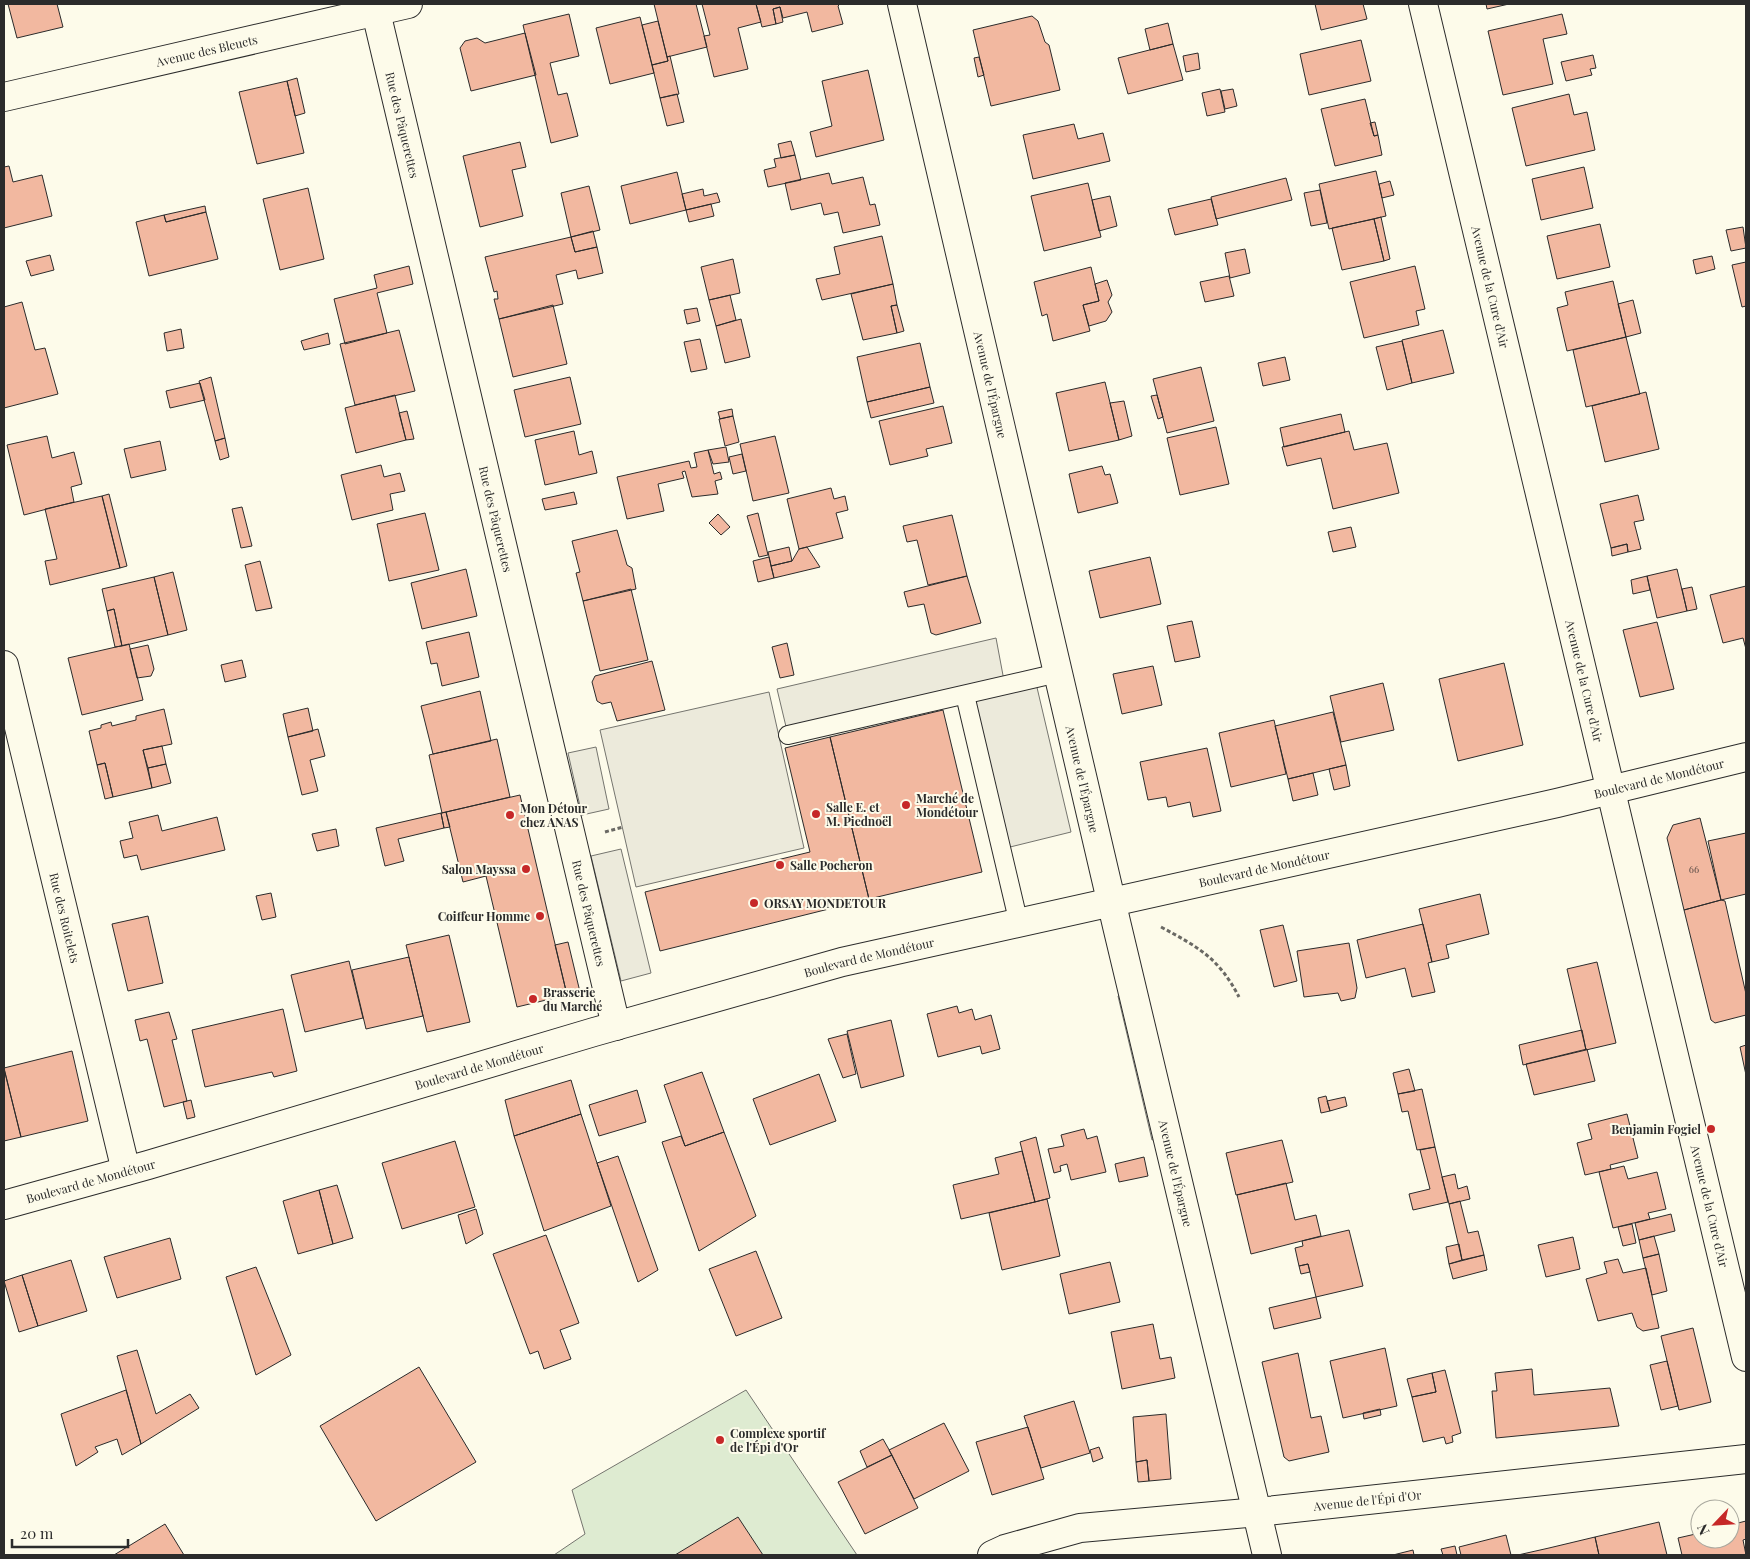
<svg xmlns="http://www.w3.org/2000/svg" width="1750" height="1559" font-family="'Playfair Display',serif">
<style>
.green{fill:#deebd1;stroke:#74746e}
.parking{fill:#eceadb;stroke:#74746e}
.building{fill:#f2b8a0;stroke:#2b2b2b}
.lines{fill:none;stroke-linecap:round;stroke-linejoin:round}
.lane-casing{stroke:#2b2b2b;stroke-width:20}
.street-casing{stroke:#2b2b2b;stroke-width:30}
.path{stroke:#6a6964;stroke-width:3;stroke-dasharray:4 2.5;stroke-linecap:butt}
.lane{stroke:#fdfbea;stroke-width:18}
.street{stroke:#fdfbea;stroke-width:28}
.poi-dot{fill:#c62828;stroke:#fdfbea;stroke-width:2}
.labels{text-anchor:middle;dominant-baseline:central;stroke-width:4;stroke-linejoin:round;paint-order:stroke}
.number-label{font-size:10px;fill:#5d4e48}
.street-label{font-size:12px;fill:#2b2b2b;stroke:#fdfbea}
.poi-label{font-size:12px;font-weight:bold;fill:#2b2b2b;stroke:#fdfbea;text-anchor:start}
</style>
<rect width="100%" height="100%" fill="#fdfbea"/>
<!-- green -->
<path class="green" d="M746,1390L857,1555H554L585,1534L572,1490Z"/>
<!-- parking -->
<path class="parking" d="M996,638L1005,686L1035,679L1071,832L1002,849L965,695L788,735L777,689Z
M769,692L804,848L636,887L600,730Z
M596,747L609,809L582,815L568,753Z
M621,849L651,973L621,981L591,856Z
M1129,993L1164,1136L1152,1140L1118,996Z"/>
<!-- building -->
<path class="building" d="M8,4H57L63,27L17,38Z
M654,4H696L707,47L667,57Z
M702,4H756L761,22L738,28L748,69L714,77L704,36L710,35Z
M756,4H840L838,6L843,24L812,32L807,12L783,18L780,7L773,9L776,24L762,27Z
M1315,4H1363L1367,19L1321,30Z
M1486,4H1509L1487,9Z
M780,7L783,22L776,24L773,9Z
M569,14L579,56L550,63L558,95L567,93L578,136L551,143L523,25Z
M1562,14L1567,34L1543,39L1553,84L1503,95L1488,31Z
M1032,16L1038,21L1045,42L1049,45L1060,90L991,106L973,30Z
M640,17L654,73L610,84L596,28Z
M658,21L668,61L652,65L642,25Z
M1168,23L1173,44L1150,50L1145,29Z
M525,33L536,75L471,91L460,48L465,41L477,38L485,43Z
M1361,40L1371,81L1309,95L1300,54Z
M1173,44L1183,80L1128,94L1118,58Z
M1198,53L1200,69L1186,72L1183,56Z
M1593,55L1596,68L1590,69L1592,75L1566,81L1561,62Z
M670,56L679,94L660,98L652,65L668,61L667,57Z
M979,57L984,75L978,77L974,58Z
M868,70L884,140L816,157L810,132L832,126L822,81Z
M297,78L305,113L295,116L287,81Z
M287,81L304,153L257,164L239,92Z
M1220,89L1225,112L1207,116L1202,93Z
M1233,89L1237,106L1225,109L1221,91Z
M677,94L684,122L667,126L660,98Z
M1569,94L1574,115L1587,112L1595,150L1526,166L1512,108Z
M1365,99L1374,136L1378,135L1382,155L1335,166L1321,109Z
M1375,122L1378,135L1374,136L1370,123Z
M1074,124L1078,139L1103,133L1110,161L1033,179L1023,135Z
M791,141L795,155L781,158L778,144Z
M520,142L526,167L512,170L523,216L480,227L463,156Z
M795,155L801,180L768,187L764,170L776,167L774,159Z
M9,166L13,182L42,175L52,216L4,228V167Z
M1584,167L1593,208L1541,220L1532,179Z
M1376,171L1386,216L1329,229L1319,184Z
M677,172L686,210L630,224L621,186Z
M829,173L832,184L863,177L870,205L875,204L880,225L843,233L838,212L824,215L821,203L791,210L785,183Z
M1286,178L1292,200L1216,219L1211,197Z
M1390,181L1394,195L1382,198L1379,184Z
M1088,183L1101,237L1044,251L1031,196Z
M589,186L600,230L571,237L561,193Z
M308,188L324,259L280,270L263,199Z
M703,189L704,196L717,193L720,202L686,210L682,194Z
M1320,190L1327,223L1311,226L1304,193Z
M1110,196L1117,226L1099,231L1092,200Z
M1211,199L1218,225L1175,235L1168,209Z
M711,204L714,216L689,222L686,210Z
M205,206L206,212L166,222L164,215Z
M206,212L218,259L149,276L136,222L164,215L166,222Z
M1381,217L1390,259L1384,261L1374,219Z
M1374,219L1384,261L1342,270L1332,228Z
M1600,224L1610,267L1557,279L1547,236Z
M1743,227L1746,248L1731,251L1726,230Z
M593,231L597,247L575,252L571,237Z
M882,236L893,284L822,300L816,279L840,274L834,247Z
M571,237L575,252L597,247L603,273L578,279L576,270L556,275L563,304L499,319L494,299H498L497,291L494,292L485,257Z
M1245,249L1250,273L1230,278L1225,253Z
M50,255L54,270L31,276L26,261Z
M1712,256L1715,269L1696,274L1693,260Z
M733,259L740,293L709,300L701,267Z
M1746,262V306L1742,307L1732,265Z
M409,266L413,284L377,293L387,333L345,344L334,299L377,288L374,275Z
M1415,266L1425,309L1416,311L1419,325L1364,338L1350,282Z
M1091,267L1099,301L1083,305L1090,331L1053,341L1047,314L1042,316L1034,282Z
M1229,276L1234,296L1205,302L1200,282Z
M1107,280L1112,295L1108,302L1112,312L1106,321L1089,326L1083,305L1099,301L1095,284Z
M1613,281L1626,337L1567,351L1557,308L1568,305L1565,292Z
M893,284L897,305L891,306L897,333L863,340L851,294Z
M730,295L736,320L716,326L709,300Z
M1633,300L1641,333L1626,337L1618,304Z
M22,302L35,350L45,348L58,394L4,408V307Z
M553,305L567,364L513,377L499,319Z
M897,305L904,331L897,333L891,306Z
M697,308L700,321L687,324L684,310Z
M741,319L750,357L725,363L716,326Z
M181,329L184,348L167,351L164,333Z
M399,330L415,391L355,405L340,344Z
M1443,330L1454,373L1412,383L1402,340Z
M328,333L330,344L304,350L301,341Z
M1626,337L1640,394L1586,407L1573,350Z
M700,339L707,369L691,372L684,342Z
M1402,341L1412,383L1387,390L1376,347Z
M920,343L930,387L867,402L857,357Z
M1285,357L1290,380L1263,386L1258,363Z
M1201,367L1214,421L1167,433L1153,379Z
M211,377L225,438L215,441L199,381Z
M570,377L581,424L525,437L514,390Z
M1105,382L1119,440L1069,451L1056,393Z
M200,383L205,400L170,408L166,391Z
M930,387L934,403L871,418L867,402Z
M1646,392L1659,449L1605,462L1592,406Z
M395,395L406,440L356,453L345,408Z
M1157,395L1163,417L1158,419L1151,396Z
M1124,401L1132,436L1119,440L1110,403Z
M943,406L952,443L926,449L928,456L890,465L879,421Z
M732,409L733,416L720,419L718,412Z
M407,411L414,439L406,440L399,413Z
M1341,414L1345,432L1284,447L1280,428Z
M733,416L739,442L725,446L719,419Z
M1216,427L1229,484L1180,495L1167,438Z
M574,431L579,455L592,451L597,473L545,485L535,440Z
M1349,431L1354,450L1387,443L1399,493L1333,509L1321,458L1287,466L1282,447Z
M47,436L52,458L74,452L82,484L71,487L74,502L24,515L7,445Z
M775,436L789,493L753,501L740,444Z
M225,438L229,457L220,460L215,441Z
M160,441L166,470L131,478L124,449Z
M726,447L729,462L713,464L708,450Z
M708,450L714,474L720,472L722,479L715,481L718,494L692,497L685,471L682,472L684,478L658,484L664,511L627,519L617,477L689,461L691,468L697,467L694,453Z
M742,454L746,471L733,474L729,457Z
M381,465L384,477L400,473L405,491L390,494L393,510L352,520L341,475Z
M1102,466L1105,475L1110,474L1118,503L1078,513L1069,474Z
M831,488L834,499L845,496L848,510L836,513L843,538L799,549L787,499Z
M574,492L577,504L545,510L542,499Z
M109,494L127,566L120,568L102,496Z
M1638,495L1644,520L1634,522L1641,549L1628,552L1627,544L1611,548L1600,504Z
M102,496L120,568L50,585L45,561L57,559L45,509Z
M242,507L252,546L241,548L232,509Z
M425,513L439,570L389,581L377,524Z
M758,513L768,555L759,557L747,516Z
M718,514L730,527L721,535L709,523Z
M952,515L967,576L928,585L917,540L907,542L903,526Z
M1351,527L1356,547L1333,552L1328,532Z
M617,530L627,565L632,568L636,589L583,601L576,573L580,572L572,541Z
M1627,544L1628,552L1612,556L1611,548Z
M789,547L792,561L771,566L768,552Z
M807,547L820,567L774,578L771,566L792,561L799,549Z
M769,557L774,578L758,582L753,561Z
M1150,557L1161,604L1100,618L1089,571Z
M260,561L272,608L256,611L245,565Z
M466,569L477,616L422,629L411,583Z
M1677,569L1687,611L1657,618L1647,576Z
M173,572L187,630L168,635L154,577Z
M967,576L981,623L936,635L931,633L924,604L908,607L904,592Z
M1647,576L1650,590L1633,594L1631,580Z
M154,577L168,635L122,646L114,609L107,611L102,589Z
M1746,586V649L1743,638L1723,643L1710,595Z
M1692,587L1697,609L1687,611L1682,589Z
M631,589L648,660L600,671L583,601Z
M114,609L122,646L115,647L107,611Z
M1192,621L1200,657L1175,662L1167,626Z
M1657,622L1674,689L1640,697L1623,630Z
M469,632L479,677L442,686L437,663L431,664L426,642Z
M787,643L794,675L780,678L772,647Z
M129,644L143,700L82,715L68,658Z
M148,645L154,669L151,676L137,678L130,649Z
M242,660L246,677L225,682L221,665Z
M652,661L665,710L617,721L611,702L602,704L597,701L592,682L595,676Z
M1504,663L1523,745L1458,761L1439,679Z
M1153,666L1162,705L1122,714L1113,674Z
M1383,683L1394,730L1341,742L1330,696Z
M480,691L491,741L433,754L421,706Z
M308,708L313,731L288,737L283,714Z
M164,709L172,744L143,750L152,788L113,797L105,763L97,765L89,731L101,728V725L111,722L112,726L136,720V716Z
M943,710L982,872L869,899L830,737Z
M1333,712L1346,765L1288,779L1275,726Z
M1274,720L1286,774L1231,787L1219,733Z
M318,729L325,756L310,760L318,791L302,795L288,737Z
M830,737L869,899L660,951L645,892L810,852L785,748Z
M497,739L510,797L442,813L429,755Z
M162,746L166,764L148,768L143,750Z
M1207,748L1221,811L1193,817L1190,802L1168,807L1166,797L1148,800L1140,762Z
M105,763L113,797L105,799L97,765Z
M166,764L171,783L152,788L148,768Z
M1346,765L1350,786L1334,790L1329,769Z
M1313,773L1318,795L1293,801L1288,779Z
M520,795L567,995L517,1007L486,876L463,882L446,812Z
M446,812L450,827L444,828L441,813Z
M441,813L444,828L398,839L404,861L385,866L376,828Z
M158,815L162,831L217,817L225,850L141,870L137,855L124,858L120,841L133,838L129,822Z
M1700,818L1721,900L1684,910L1667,838L1673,825Z
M336,829L339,846L317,851L312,834Z
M1746,833V894L1721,900L1708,841Z
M271,893L276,917L262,920L256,896Z
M1480,894L1489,934L1446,945L1449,958L1432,962L1419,909Z
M1721,900L1725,901L1746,994V1015L1715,1023L1711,1020L1684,910Z
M148,916L163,983L128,991L112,924Z
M1423,924L1432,962L1428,963L1435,992L1412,997L1405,968L1366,978L1357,940Z
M1283,925L1297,981L1274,987L1260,930Z
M449,935L470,1022L427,1032L406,945Z
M568,942L580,992L567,995L555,945Z
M1349,943L1357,988L1355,998L1341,1001L1338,993L1304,997L1297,951Z
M409,957L423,1016L366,1029L352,970Z
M349,961L363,1018L305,1032L291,975Z
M1597,962L1616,1043L1586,1050L1567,969Z
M957,1006L959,1013L972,1009L975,1020L991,1015L1000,1049L982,1054L980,1046L938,1057L927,1014Z
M283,1009L297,1071L274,1077L272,1072L205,1087L192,1030Z
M169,1012L177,1039L172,1040L187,1101L164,1107L147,1039L140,1041L135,1020Z
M891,1020L904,1076L861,1088L847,1031Z
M1582,1030L1586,1050L1523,1065L1519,1045Z
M847,1034L856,1074L843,1078L828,1039Z
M1746,1045V1075L1740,1047Z
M1587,1049L1595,1081L1534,1095L1526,1064Z
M72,1051L88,1121L21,1137L4,1068Z
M4,1069L21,1137L4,1141Z
M1409,1069L1415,1091L1398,1094L1393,1073Z
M702,1072L724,1132L685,1146L664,1085Z
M819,1074L836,1121L770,1145L753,1099Z
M571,1080L581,1114L514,1136L505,1100Z
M1422,1089L1435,1147L1417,1150L1408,1111L1402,1112L1398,1094Z
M637,1090L646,1122L599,1136L589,1105Z
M1326,1096L1330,1111L1321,1113L1318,1098Z
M1345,1097L1347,1106L1330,1111L1327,1101Z
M191,1100L195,1117L187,1119L183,1102Z
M581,1114L611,1206L544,1231L514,1136Z
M1627,1114L1638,1158L1610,1165L1611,1169L1585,1175L1577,1143L1592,1139L1588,1124Z
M1084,1129L1087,1139L1097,1136L1106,1172L1071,1180L1067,1164L1060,1166L1061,1171L1054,1173L1048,1149L1064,1146L1061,1135Z
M724,1132L756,1216L699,1251L662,1142L681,1136L685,1146Z
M1036,1137L1050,1198L1035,1202L1020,1142Z
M1282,1140L1293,1182L1236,1195L1226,1153Z
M455,1141L475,1207L402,1229L382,1163Z
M1435,1147L1448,1202L1413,1210L1409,1194L1430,1189L1420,1150Z
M1022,1151L1035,1202L961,1219L953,1185L999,1174L995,1158Z
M618,1156L658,1270L638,1282L597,1163Z
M1144,1157L1148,1176L1119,1182L1115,1164Z
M1624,1166L1628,1179L1657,1172L1666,1209L1648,1213L1650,1219L1613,1228L1599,1172Z
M1455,1174L1458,1189L1467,1186L1470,1199L1449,1204L1442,1177Z
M1286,1183L1295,1220L1316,1215L1321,1236L1251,1254L1237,1195Z
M337,1185L353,1238L333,1244L319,1190Z
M319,1190L333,1244L298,1254L283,1201Z
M1047,1199L1060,1256L1002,1270L989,1213Z
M1460,1201L1468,1233L1478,1231L1484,1255L1462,1260L1449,1204Z
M476,1209L483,1234L466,1244L458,1215Z
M1671,1214L1675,1231L1639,1240L1635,1223Z
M1632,1224L1636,1243L1623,1246L1618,1227Z
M1349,1230L1363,1286L1316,1297L1308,1264L1299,1266L1295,1248L1303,1246L1302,1241Z
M546,1235L579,1323L560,1330L571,1359L544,1369L538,1351L530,1354L493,1254Z
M1654,1236L1659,1254L1643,1258L1639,1240Z
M1573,1237L1580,1269L1546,1277L1538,1245Z
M170,1238L181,1279L117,1298L104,1257Z
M1459,1244L1462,1260L1449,1264L1446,1247Z
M756,1251L782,1318L736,1336L709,1269Z
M1659,1254L1667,1291L1652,1295L1643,1258Z
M1484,1255L1487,1270L1453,1279L1449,1264Z
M1618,1259L1623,1273L1646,1268L1659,1328L1643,1331L1637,1327L1632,1313L1598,1321L1586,1279L1607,1273L1604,1262Z
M71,1260L87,1311L38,1326L22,1275Z
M1110,1262L1120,1302L1069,1314L1060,1274Z
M1308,1264L1310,1272L1301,1274L1299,1266Z
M256,1267L291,1355L256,1375L226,1277Z
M22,1275L38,1326L19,1332L4,1281Z
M1316,1297L1321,1318L1274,1329L1269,1308Z
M1153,1324L1160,1359L1171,1357L1175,1378L1122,1389L1111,1332Z
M1693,1328L1711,1402L1679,1410L1661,1336Z
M1385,1348L1397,1406L1343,1418L1330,1361Z
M137,1350L156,1414L190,1394L199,1408L141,1444L117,1356Z
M1298,1353L1311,1418L1321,1416L1329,1452L1289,1461L1284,1457L1262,1362Z
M1667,1361L1678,1406L1661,1410L1650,1365Z
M419,1367L476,1462L376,1521L320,1426Z
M1532,1369L1534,1395L1610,1388L1619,1426L1496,1438L1492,1391H1497L1495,1373Z
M1445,1370L1461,1433L1452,1436L1453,1442L1446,1444L1444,1437L1423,1442L1412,1397L1436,1392L1432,1373Z
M1432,1373L1436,1392L1412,1397L1407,1379Z
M126,1390L141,1444L122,1455L117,1439L95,1447L98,1452L76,1466L61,1414Z
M1074,1401L1090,1453L1041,1468L1024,1416Z
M1380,1409L1381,1415L1364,1419L1363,1413Z
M1166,1414L1171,1479L1149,1481L1147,1460L1136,1462L1133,1417Z
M944,1423L969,1471L914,1499L889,1450Z
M1028,1427L1044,1479L992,1495L976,1442Z
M883,1439L892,1455L867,1467L860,1451Z
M1099,1447L1103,1458L1093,1462L1090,1450Z
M892,1455L918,1508L865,1534L838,1482Z
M1147,1460L1149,1481L1138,1482L1136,1462Z
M738,1517L763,1555H675Z
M1746,1521V1539L1743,1540L1746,1555H1682L1678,1538L1700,1533V1539H1730V1525Z
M1659,1522L1667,1555H1599L1595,1537Z
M165,1524L184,1555H114Z
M1506,1535L1511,1555H1461L1459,1547Z
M1595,1537L1599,1555H1518L1549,1548Z
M1455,1546L1457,1555H1443L1441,1549Z
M1413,1550L1414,1555H1393Z"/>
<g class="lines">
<!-- lane casing -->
<g class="lane-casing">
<path id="lane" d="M965,695L1019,924
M788,735L1058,673"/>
</g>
<!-- street casing -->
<g class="street-casing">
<g id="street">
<path id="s1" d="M902,4L1117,926L1267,1555"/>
<path id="s2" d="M1423,4L1746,1357"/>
<path id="s3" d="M376,12L616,1026"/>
<path id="s4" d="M4,97L408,4"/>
<path id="s5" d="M4,665L126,1171"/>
<path id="s6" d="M4,1205L148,1165L594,1032L842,962L1557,803L1746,757"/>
<path id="s7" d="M992,1555L1005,1549L1080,1528L1258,1512L1746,1459"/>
</g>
</g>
<!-- path -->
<path class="path" d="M605,832L623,827
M1161,927C1198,947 1219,958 1239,997"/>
<!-- lane -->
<use href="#lane" class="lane"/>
<!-- street -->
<use href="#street" class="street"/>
</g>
<!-- markers -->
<g class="poi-dot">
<circle cx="906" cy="805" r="5"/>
<circle cx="816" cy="814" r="5"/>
<circle cx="510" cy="815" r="5"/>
<circle cx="780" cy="865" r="5"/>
<circle cx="526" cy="869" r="5"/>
<circle cx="754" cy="903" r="5"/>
<circle cx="540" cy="916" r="5"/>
<circle cx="533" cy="999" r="5"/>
<circle cx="1711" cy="1129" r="5"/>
<circle cx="720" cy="1440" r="5"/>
</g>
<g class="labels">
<!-- number labels -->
<g class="number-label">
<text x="1694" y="869">66</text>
</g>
<!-- street labels -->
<g class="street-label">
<text stroke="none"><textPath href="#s4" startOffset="208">Avenue des Bleuets</textPath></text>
<text stroke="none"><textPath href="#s3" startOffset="116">Rue des Pâquerettes</textPath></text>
<text stroke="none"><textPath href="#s2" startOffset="291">Avenue de la Cure d'Air</textPath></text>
<text stroke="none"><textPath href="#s1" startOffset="391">Avenue de l'Épargne</textPath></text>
<text stroke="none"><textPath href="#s3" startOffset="521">Rue des Pâquerettes</textPath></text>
<text stroke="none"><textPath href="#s2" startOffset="696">Avenue de la Cure d'Air</textPath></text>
<text stroke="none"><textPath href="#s6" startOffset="1710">Boulevard de Mondétour</textPath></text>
<text stroke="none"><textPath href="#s1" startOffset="796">Avenue de l'Épargne</textPath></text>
<text stroke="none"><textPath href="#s6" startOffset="1305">Boulevard de Mondétour</textPath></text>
<text stroke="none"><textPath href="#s3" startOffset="926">Rue des Pâquerettes</textPath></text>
<text stroke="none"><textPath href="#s5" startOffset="260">Rue des Roitelets</textPath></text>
<text stroke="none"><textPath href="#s6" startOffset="900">Boulevard de Mondétour</textPath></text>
<text stroke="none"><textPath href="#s6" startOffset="495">Boulevard de Mondétour</textPath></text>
<text stroke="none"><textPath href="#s1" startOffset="1201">Avenue de l'Épargne</textPath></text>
<text stroke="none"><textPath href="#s6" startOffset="90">Boulevard de Mondétour</textPath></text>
<text stroke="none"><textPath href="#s2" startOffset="1236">Avenue de la Cure d'Air</textPath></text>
<text stroke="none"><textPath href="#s7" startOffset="381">Avenue de l'Épi d'Or</textPath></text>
</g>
<!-- poi labels -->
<g class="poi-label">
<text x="916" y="798">Marché de<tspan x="916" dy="14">Mondétour</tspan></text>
<text x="826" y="807">Salle E. et<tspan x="826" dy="14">M. Piednoël</tspan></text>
<text x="520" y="808">Mon Détour<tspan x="520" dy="14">chez ANAS</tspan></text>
<text x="790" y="865">Salle Pocheron</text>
<text x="516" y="869" text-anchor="end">Salon Mayssa</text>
<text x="764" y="903">ORSAY MONDETOUR</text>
<text x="530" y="916" text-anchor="end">Coiffeur Homme</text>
<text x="543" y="992">Brasserie<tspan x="543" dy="14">du Marché</tspan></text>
<text x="1701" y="1129" text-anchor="end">Benjamin Fogiel</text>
<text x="730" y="1433">Complexe sportif<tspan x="730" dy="14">de l'Épi d'Or</tspan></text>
</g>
</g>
<!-- border -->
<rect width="1750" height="1559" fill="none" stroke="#2b2b2b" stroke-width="10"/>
<!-- north arrow -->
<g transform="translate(1715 1524) rotate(245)"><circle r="24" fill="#fdfbea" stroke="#a9a89e"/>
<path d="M0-4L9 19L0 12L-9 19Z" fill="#c62828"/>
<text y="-8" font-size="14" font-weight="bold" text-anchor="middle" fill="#2b2b2b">N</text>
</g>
<!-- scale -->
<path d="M12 1539v8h116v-8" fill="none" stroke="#2b2b2b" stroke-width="2.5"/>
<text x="20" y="1539" font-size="15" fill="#2b2b2b" stroke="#fdfbea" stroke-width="4" paint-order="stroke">20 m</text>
</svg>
